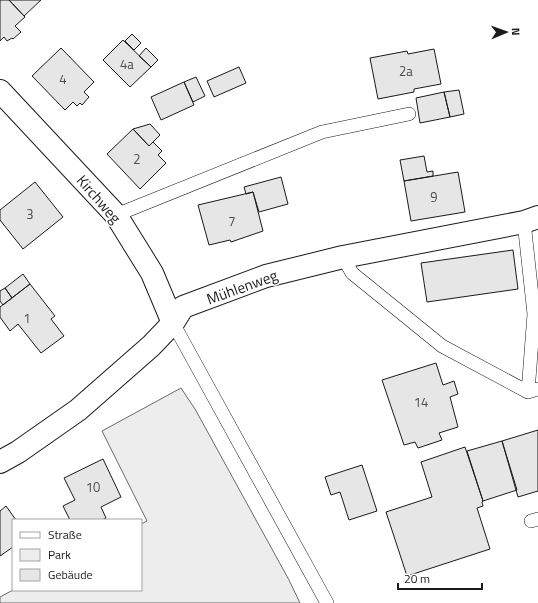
<svg xmlns="http://www.w3.org/2000/svg" width="538" height="603" font-family="'Titillium Web',sans-serif">
<style>
.green{fill:#ededed;stroke:#6a6a6a}
.building{fill:#e6e6e6;stroke:#1a1a1a}
.lines{fill:none;stroke-linecap:round;stroke-linejoin:round}
.service-casing{stroke:#1a1a1a;stroke-width:14}
.minor-casing{stroke:#1a1a1a;stroke-width:24}
.service{stroke:#fff;stroke-width:13}
.minor{stroke:#fff;stroke-width:22}
.labels{text-anchor:middle;dominant-baseline:central;stroke-width:3;stroke-linejoin:round;paint-order:stroke}
.number-label{font-size:13px;fill:#4d4d4d}
.street-label{font-size:15px;fill:#1a1a1a;stroke:#fff}
</style>
<rect width="100%" height="100%" fill="#fff"/>
<!-- green -->
<path class="green" d="M181,388L195,409L289,580L300,603H0V597L13,590H141V524L147,521L102,431Z"/>
<!-- building -->
<path class="building" d="M0,0H9L25,17L15,26L21,32L13,39L12,38L7,41L4,37L0,41Z
M9,0H41L24,16Z
M132,34L141,43L134,50L125,41Z
M123,40L151,67L130,87L103,60Z
M61,48L94,82L84,92L89,97L82,105L80,103L77,106L73,102L65,110L32,76Z
M146,48L158,60L151,67L139,56Z
M434,49L441,84L414,89V92L378,99L370,58L407,51L408,54Z
M239,67L246,83L214,97L207,81Z
M196,77L205,96L193,102L184,82Z
M184,82L194,105L161,120L151,97Z
M459,90L464,114L450,117L444,92Z
M444,92L450,117L420,123L416,98Z
M150,124L160,135L149,146L133,129Z
M133,129L149,146L153,142L162,151L158,155L166,163L140,189L107,154Z
M424,156L427,172L433,171V176L404,181L400,160Z
M458,172L465,212L411,221L404,181Z
M281,177L288,204L259,212L253,192L246,194L244,187Z
M35,182L63,217L23,249L0,220V210Z
M253,192L263,231L231,242L230,240L209,245L198,205Z
M513,250L518,289L427,302L421,263Z
M23,274L30,284L12,298L5,288Z
M30,284L55,316L51,319L64,336L41,353L18,324L10,331L0,317V307Z
M5,288L12,298L3,305L0,301V291Z
M436,363L443,385L454,381L458,394L450,397L458,427L439,433L442,440L418,448L415,442L404,445L382,380Z
M538,430V491L518,497L502,441Z
M502,441L517,490L483,501L467,451Z
M465,447L483,501L482,502L483,506L477,508L490,549L407,576L386,512L432,497L421,462Z
M103,459L121,497L101,507L106,518L102,520H70L63,506L75,500L64,478Z
M362,465L377,511L349,520L340,492L331,495L325,477Z
M6,506L16,520H13V547L0,556V511Z"/>
<g class="lines">
<!-- service casing -->
<g class="service-casing">
<path id="service" d="M116,215L322,132L409,114
M524,222L534,314L528,392
M343,257L352,273L442,346L528,392L538,389
M173,323L327,603
M531,521L538,519"/>
</g>
<!-- minor casing -->
<g class="minor-casing">
<path id="minor" d="M0,91L116,215L152,273L173,323
M0,462L18,452L78,410L151,346L173,323L183,307L266,276L343,257L524,222L538,217"/>
</g>
<!-- service -->
<use href="#service" class="service"/>
<!-- minor -->
<use href="#minor" class="minor"/>
</g>
<g class="labels">
<!-- number labels -->
<g class="number-label">
<text x="127" y="64">4a</text>
<text x="406" y="71">2a</text>
<text x="63" y="79">4</text>
<text x="137" y="159">2</text>
<text x="434" y="197">9</text>
<text x="30" y="214">3</text>
<text x="232" y="221">7</text>
<text x="27" y="318">1</text>
<text x="421" y="402">14</text>
<text x="93" y="487">10</text>
</g>
<!-- street labels -->
<g class="street-label">
<text transform="translate(99 199) rotate(49)">Kirchweg</text>
<text transform="translate(242 287) rotate(-20)">Mühlenweg</text>
</g>
</g>
<!-- legend -->
<rect x="12" y="519" width="130" height="72" fill="#ffffff" stroke="#a3a3a3"/>
<rect x="20" y="532" width="20" height="6" fill="#ffffff" stroke="#a3a3a3"/>
<text x="48" y="539" font-size="12" fill="#1a1a1a">Straße</text>
<rect x="20" y="549" width="20" height="12" fill="#ededed" stroke="#a3a3a3"/>
<text x="48" y="559" font-size="12" fill="#1a1a1a">Park</text>
<rect x="20" y="569" width="20" height="12" fill="#e6e6e6" stroke="#a3a3a3"/>
<text x="48" y="579" font-size="12" fill="#1a1a1a">Gebäude</text>
<!-- north arrow -->
<g transform="translate(506 32) rotate(88)" stroke="#ffffff" stroke-width="3" paint-order="stroke">
<path d="M0-3L7 15L0 10L-7 15Z" fill="#1a1a1a"/>
<text y="-6" font-size="11" font-weight="bold" text-anchor="middle" fill="#1a1a1a">N</text>
</g>
<!-- scale -->
<path d="M398 583v6h84v-6" fill="none" stroke="#1a1a1a" stroke-width="2"/>
<text x="404" y="583" font-size="12" fill="#1a1a1a" stroke="#ffffff" stroke-width="3" paint-order="stroke">20 m</text>
</svg>
